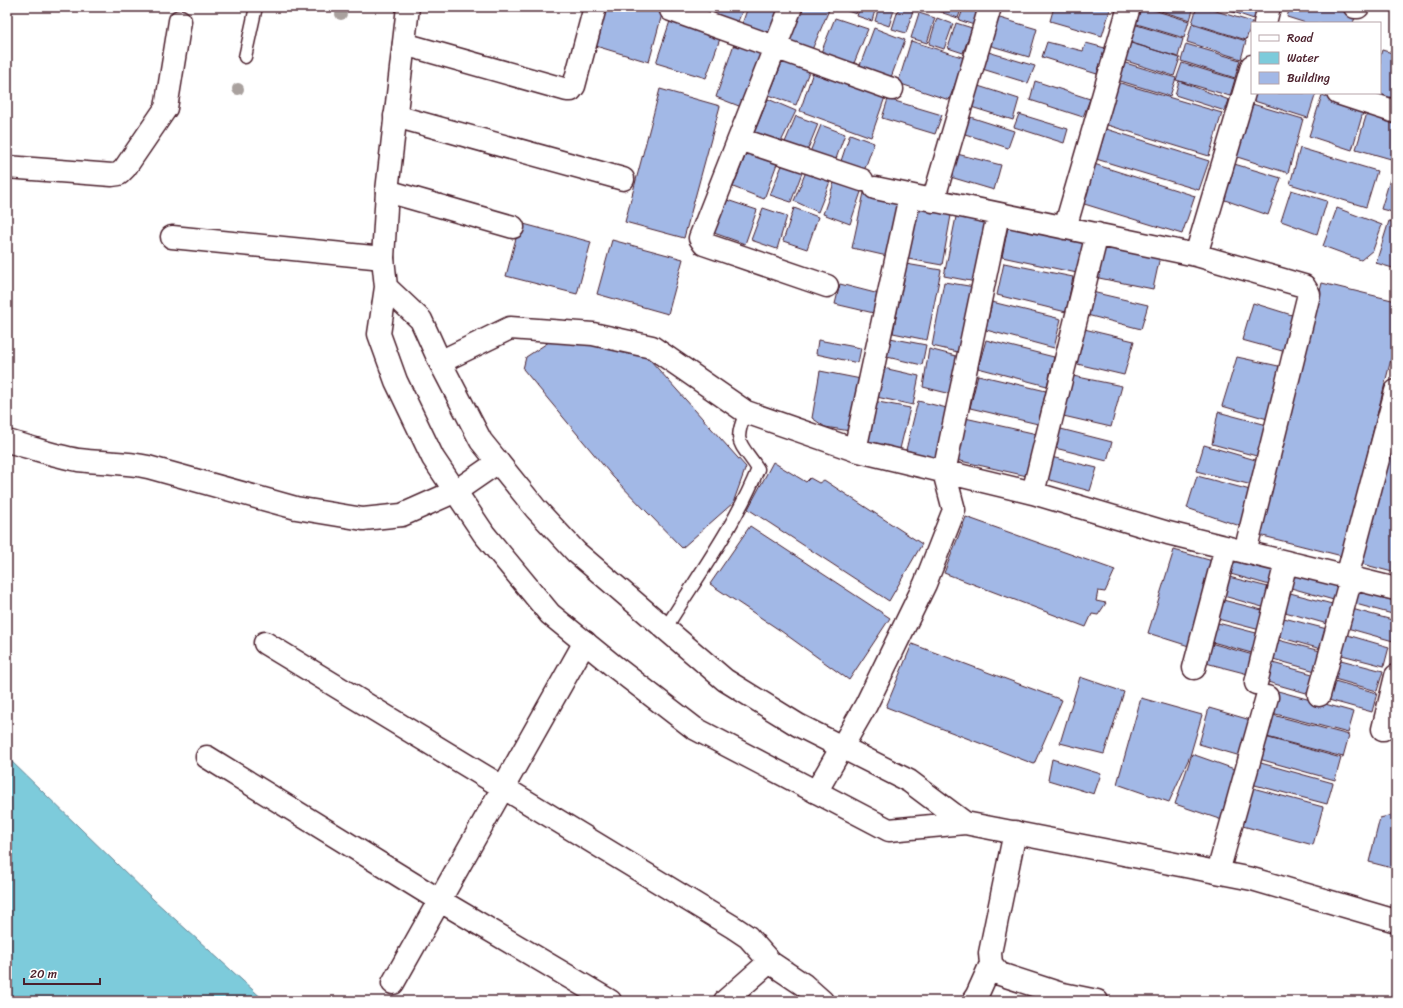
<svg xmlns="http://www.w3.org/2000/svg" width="1403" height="1008" font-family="Sriracha,sans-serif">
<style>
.water{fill:#7dcbdb;stroke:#698695}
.building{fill:#a2b8e6;stroke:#4a1f2b}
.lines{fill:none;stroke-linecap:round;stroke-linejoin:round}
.service-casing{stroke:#4a1f2b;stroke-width:15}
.minor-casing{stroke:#4a1f2b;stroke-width:25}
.tertiary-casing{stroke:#4a1f2b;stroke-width:25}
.service{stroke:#fff;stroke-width:12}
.minor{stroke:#fff;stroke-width:22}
.tertiary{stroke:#fff;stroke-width:22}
.tree{fill:#a9a19e}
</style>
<rect width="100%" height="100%" fill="#fff"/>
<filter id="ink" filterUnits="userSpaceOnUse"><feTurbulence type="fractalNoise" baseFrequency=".025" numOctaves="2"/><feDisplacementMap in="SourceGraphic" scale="8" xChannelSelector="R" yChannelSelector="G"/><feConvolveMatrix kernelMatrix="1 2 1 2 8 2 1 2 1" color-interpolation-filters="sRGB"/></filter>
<g filter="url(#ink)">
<!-- water -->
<path class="water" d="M7,757L154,900L265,1001H7Z"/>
<!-- building -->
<path class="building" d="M599,7H664L649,62L589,44Z
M684,7H714L710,18Z
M717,7H744L736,26L713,17Z
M748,7H784L773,38L741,27Z
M804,7H820L829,10L811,52L789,41Z
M842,7H858L856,14L842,9Z
M860,7H876L872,21L857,16Z
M879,7H895L889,26L875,21Z
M899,7H914L906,33L892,29Z
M927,7H943L942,12Z
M945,7H962L958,18L943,13Z
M964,7H980L974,25L959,20Z
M1054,7H1111L1102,36L1050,21Z
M1134,7H1144L1189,21L1184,38L1130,22Z
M1148,7H1194L1190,20Z
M1197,7H1203L1252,22L1246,40L1192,23Z
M1218,7H1261L1257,20Z
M1290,7H1329L1356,15L1353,23H1306L1287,17Z
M919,13L935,18L927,43L911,38Z
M672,15L722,33L706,78L656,63Z
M993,16L1037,29L1029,57L985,44Z
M835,18L868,29L852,68L820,55Z
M937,18L953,24L944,49L929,44Z
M956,23L972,28L963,53L948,48Z
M1130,23L1183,39L1178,57L1124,41Z
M1192,24L1246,41L1241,59L1187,42Z
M874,28L905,40L890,80L859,68Z
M736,38L766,49L744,108L716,97Z
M911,41L965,58L949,100L898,83Z
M1126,41L1180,58L1174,76L1120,59Z
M1047,42L1083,51L1086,43L1105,48L1097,74L1042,57Z
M1186,44L1240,60L1235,78L1181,61Z
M1382,50L1396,54V92L1392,104L1368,93H1380V57Z
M985,51L1035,66L1028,83L979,68Z
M783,60L810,69L796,105L769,95Z
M1122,62L1176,78L1170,96L1117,80Z
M1182,63L1235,79L1230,96L1176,80Z
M813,72L885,97L871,137L800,111Z
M1035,81L1090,99L1083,117L1030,100Z
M1179,81L1229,100L1225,111L1175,95Z
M1117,82L1222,113L1209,156L1104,124Z
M975,85L1019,99L1013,120L968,106Z
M660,89L720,106L684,238L625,222Z
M1253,93H1316L1308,118L1251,100Z
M1322,95L1364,109L1352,150L1309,136Z
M768,99L796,111L779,146L753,135Z
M888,99L942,115L935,134L882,118Z
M1249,103L1303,119L1288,173L1234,156Z
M1367,113L1396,121V143L1391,159L1356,149Z
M1019,114L1068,129L1064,143L1014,127Z
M796,116L818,124L805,156L783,147Z
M967,116L1014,131L1008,148L959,132Z
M821,125L845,134L833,167L808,157Z
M1103,128L1209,161L1199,190L1096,159Z
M850,134L874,143L863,174L840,164Z
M1300,148L1377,171L1366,207L1290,184Z
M747,151L778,161L764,199L733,187Z
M953,153L1001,165L994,190L947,176Z
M783,163L803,170L791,202L770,195Z
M1231,163L1281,178L1268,215L1219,198Z
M1094,164L1195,196L1182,234L1081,203Z
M807,169L831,179L818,212L794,201Z
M1391,176L1396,178V213L1381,209Z
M835,180L862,189L850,224L823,214Z
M865,188L900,196L887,256L852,248Z
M1291,190L1327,201L1317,234L1281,221Z
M727,200L757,210L745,244L714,233Z
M919,204L952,210L942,265L908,259Z
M763,208L787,216L777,249L751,240Z
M794,208L818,217L807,249L783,241Z
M1337,208L1382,225L1373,250L1361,260L1323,246Z
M957,212L989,218L976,282L944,276Z
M1389,221L1396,223V269L1376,263Z
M1009,222L1085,238L1077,273L1002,257Z
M520,223L591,242L577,294L506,276Z
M612,240L683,259L668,314L597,294Z
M1103,241L1161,252L1153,289L1094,277Z
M1004,263L1073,277L1066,312L997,295Z
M906,264L941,270L927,340L893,333Z
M944,282L975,287L962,353L932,346Z
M1322,283L1396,301V339L1342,556L1259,535Z
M840,284L883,295L878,314L835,304Z
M1092,292L1148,305L1141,329L1087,315Z
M992,302L1061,319L1054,348L986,330Z
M1253,303L1295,316L1286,352L1242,340Z
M1080,328L1134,341L1124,375L1073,363Z
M555,338L642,351L746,467L733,503L682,548L613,477L523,369L526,357Z
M890,338L926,345L922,365L887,357Z
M818,340L861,348L858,363L816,354Z
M986,340L1054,357L1047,386L978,368Z
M929,349L960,357L955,395L923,387Z
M1237,357L1283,367L1271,420L1222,406Z
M879,367L919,376L913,405L872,396Z
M820,371L861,379L850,431L825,427L812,418Z
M978,375L1046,391L1038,424L970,408Z
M1068,375L1122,386L1111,427L1059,415Z
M873,401L910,408L899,453L864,443Z
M918,401L947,408L936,459L906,450Z
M1218,412L1271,426L1264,458L1212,444Z
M965,418L1037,434L1027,476L956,460Z
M1396,426V573L1362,564Z
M1057,428L1112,442L1107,461L1051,447Z
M1204,445L1259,461L1252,485L1196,471Z
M1051,457L1097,468L1090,491L1046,479Z
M773,462L806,482L810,478L819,483L824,480L922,544L889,601L748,509Z
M1197,476L1254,491L1243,527L1187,508Z
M966,517L1115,570L1105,592L1098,591L1096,601L1106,603L1098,615L1092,614L1086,627L944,573Z
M750,526L890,618L849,680L781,631L710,584Z
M1174,550L1216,562L1192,647L1148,633Z
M1232,554L1278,567L1273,586L1227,573Z
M1296,569L1343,581L1337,601L1291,588Z
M1225,576L1272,588L1266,608L1220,595Z
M1358,584L1396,594V615L1352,603Z
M1290,593L1336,605L1331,625L1285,612Z
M1219,599L1266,611L1260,630L1214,618Z
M1352,609L1396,621L1393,641L1347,628Z
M1280,617L1327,629L1321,649L1275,636Z
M1214,622L1260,634L1255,654L1209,641Z
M1344,634L1389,647L1384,666L1338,654Z
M1278,640L1324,652L1319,672L1273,659Z
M1207,642L1253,655L1248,674L1202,662Z
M912,644L1062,700L1034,764L886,707Z
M1337,659L1383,671L1377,691L1331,678Z
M1269,662L1316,675L1310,694L1264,681Z
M1080,677L1124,692L1104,754L1060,743Z
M1331,680L1377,693L1372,712L1325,699Z
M1278,691L1354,712L1348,733L1272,713Z
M1141,698L1202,715L1190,756L1169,802L1117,784Z
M1209,708L1254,721L1244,757L1199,744Z
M1273,715L1349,735L1343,757L1267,737Z
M1265,737L1341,758L1335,780L1259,759Z
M1192,754L1240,771L1222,820L1175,804Z
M1052,759L1101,774L1094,794L1048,780Z
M1257,762L1333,783L1327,804L1251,784Z
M1249,787L1323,807L1313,845L1239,825Z
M1396,814V869L1369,862L1380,818Z"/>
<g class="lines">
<!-- service casing -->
<g class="service-casing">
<path id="service" d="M245,57L256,7
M665,629C697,577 735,526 758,469C741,442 732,445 746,412"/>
</g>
<!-- minor casing -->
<g class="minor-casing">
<path id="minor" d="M791,7L700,238L704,244L827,286
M1355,7H1358
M671,10L892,89
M1265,23L1269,7
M404,44L567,90H571L574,86L595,7
M1338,93L1396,112
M395,116L623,179
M739,139L862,180
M7,167L112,175L119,174L125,168L166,108L180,21
M875,188L1196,255L1252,66
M387,191L513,227
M933,201L990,7
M1065,228L1129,7
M172,237L383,258
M1196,255L1304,286L1309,294L1245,552
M440,362L510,328L593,334L652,347L746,412L855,450L1033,493L1168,533L1396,589
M7,441C30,447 54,456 78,460C102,463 125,462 148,467L296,508L363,519L402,515L456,491L498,462
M855,450L910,196
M1033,493L1097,234
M1347,577L1396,391
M265,643L733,927L748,937L771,963
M1194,668L1226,547
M1256,683L1286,562
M1319,695L1351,578
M1383,729L1396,676
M207,757L439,900L610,1001
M816,792L866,705L925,584L954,510L944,472L998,215
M1015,832L990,953L991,964L1000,974L1058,993L1097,1001
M1218,872L1267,697
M393,983L585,642
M725,1001L768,963H771L804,985L822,1001
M973,1001L977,995L991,964"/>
</g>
<!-- tertiary casing -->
<g class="tertiary-casing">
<path id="tertiary" d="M408,7L387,191L383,258L386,287L379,334L396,381L433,458L484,534L550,614L615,667L694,728L889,830L965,823L1252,879L1396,921
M386,287L421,320L440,362L481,441L536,509L576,552L725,680L798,725L909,781L965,823"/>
</g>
<!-- service -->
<use href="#service" class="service"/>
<!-- minor -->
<use href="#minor" class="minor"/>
<!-- tertiary -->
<use href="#tertiary" class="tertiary"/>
</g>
<!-- trees -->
<g class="tree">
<circle cx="341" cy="14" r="6"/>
<circle cx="238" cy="89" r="6"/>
</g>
</g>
<!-- margin -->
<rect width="1403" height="1008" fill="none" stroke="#fff" stroke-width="24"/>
<rect x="12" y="12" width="1379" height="984" fill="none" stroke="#4a1f2b" stroke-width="1.5" filter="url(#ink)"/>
<!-- legend -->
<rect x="1251" y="22" width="130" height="72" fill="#ffffff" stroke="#b7a5aa"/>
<rect x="1259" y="35" width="20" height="6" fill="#ffffff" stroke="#b7a5aa"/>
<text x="1287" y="42" font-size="12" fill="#4a1f2b">Road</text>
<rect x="1259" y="52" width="20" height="12" fill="#7dcbdb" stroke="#b7a5aa"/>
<text x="1287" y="62" font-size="12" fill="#4a1f2b">Water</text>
<rect x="1259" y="72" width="20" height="12" fill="#a2b8e6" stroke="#b7a5aa"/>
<text x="1287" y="82" font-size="12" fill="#4a1f2b">Building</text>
<!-- scale -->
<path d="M24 978v6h76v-6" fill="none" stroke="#4a1f2b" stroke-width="2"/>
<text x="30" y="978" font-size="12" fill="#4a1f2b" stroke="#ffffff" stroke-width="3" paint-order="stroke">20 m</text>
</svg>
